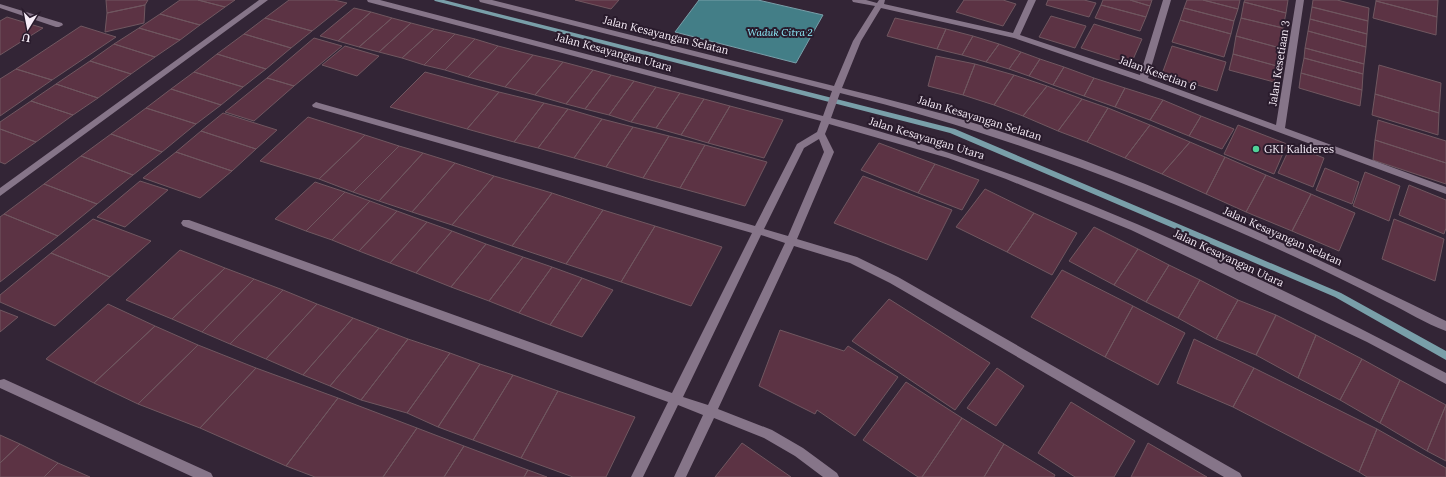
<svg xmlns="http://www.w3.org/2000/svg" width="1446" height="477" font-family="Lora,serif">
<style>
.water{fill:#437e87;stroke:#799fa9}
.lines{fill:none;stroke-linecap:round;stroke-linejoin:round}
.stream{fill:#799fa9;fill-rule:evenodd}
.building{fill:#5c3344;stroke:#705760}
.minor{fill:#867589;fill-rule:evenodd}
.poi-dot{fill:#50d398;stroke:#291b2c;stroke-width:1.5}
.labels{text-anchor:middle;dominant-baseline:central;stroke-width:4;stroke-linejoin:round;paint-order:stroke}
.far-water-label{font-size:10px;font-style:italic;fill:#8dedfb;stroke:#291b2c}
.street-label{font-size:11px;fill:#f6ecf7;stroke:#291b2c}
.poi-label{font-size:11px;fill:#f6ecf7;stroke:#291b2c;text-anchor:start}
</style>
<rect width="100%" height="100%" fill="#332536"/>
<!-- water -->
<path class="water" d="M699,0H758L823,15L796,63L675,32Z"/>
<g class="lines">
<!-- stream -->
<path class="stream" d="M434,0H444L955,129L1341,293L1446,351V360L1335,297L950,133L435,1Z"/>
</g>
<!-- building -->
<path class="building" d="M106,0H148L145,5L107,13Z
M180,0H198L225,7L200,25L160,14Z
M198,0H235L225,7Z
M289,0H334L347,3L312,31L265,18Z
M575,0H619L611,9Z
M964,0H1003L1016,4L1003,26L956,12Z
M1048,0H1084L1096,3L1089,17L1046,5Z
M1103,0H1130L1150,6L1146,17L1101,5Z
M1130,0H1152L1150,6Z
M1187,0H1203L1238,9L1234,21L1184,8Z
M1203,0H1240L1238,9Z
M1245,0H1288L1286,13L1244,2Z
M1313,0H1337L1369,8L1368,21L1312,7Z
M1376,0H1438L1437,17L1376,1Z
M1376,1L1437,17L1436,35L1373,18Z
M1244,2L1286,13L1283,28L1241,18Z
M145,5L144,23L105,32L107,13Z
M1101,5L1146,17L1140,31L1095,18Z
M1312,7L1368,21L1367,34L1310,19Z
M354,8L371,12L338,41L320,36Z
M1184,8L1234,21L1231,34L1180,20Z
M371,12L392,18L359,47L338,41Z
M160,14L200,25L180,40L139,28Z
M1051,16L1086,26L1075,48L1039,37Z
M7,17L43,28L0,55V21Z
M265,18L312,31L291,48L244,34Z
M392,18L411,23L379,52L359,47Z
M895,18L946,29L937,49L887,36Z
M1241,18L1283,28L1280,48L1236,36Z
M1310,19L1367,34L1366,47L1308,31Z
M1180,20L1231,34L1224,57L1172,42Z
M411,23L434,29L402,58L379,52Z
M1094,24L1142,39L1131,64L1081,48Z
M81,26L116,37L52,80L16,69Z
M139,28L180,40L155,57L114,44Z
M434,29L455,34L424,65L402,58Z
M946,29L973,36L962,55L937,49Z
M1308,31L1366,47L1364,64L1305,48Z
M244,34L291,48L266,69L217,54Z
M455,34L475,39L445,70L424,65Z
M973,36L999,44L986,62L962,55Z
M1236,36L1280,48L1277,66L1233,54Z
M314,38L342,46L294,86L267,78Z
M475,39L498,46L468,77L445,70Z
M114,44L155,57L131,74L90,61Z
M999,44L1021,52L1009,69L986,62Z
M345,46L379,56L357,76L322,65Z
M498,46L533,55L505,87L468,77Z
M1172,46L1226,62L1217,91L1162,74Z
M1305,48L1364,64L1363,74L1304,58Z
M1021,52L1040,59L1029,76L1009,69Z
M217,54L266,69L243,87L194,72Z
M1233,54L1277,66L1274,82L1229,70Z
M533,55L563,62L535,95L505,87Z
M936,56L975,64L963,95L928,86Z
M1304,58L1363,74L1362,90L1301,73Z
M1040,59L1064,67L1053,85L1029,76Z
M90,61L131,74L98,98L56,84Z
M563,62L593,70L566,104L535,95Z
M975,64L1014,75L994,105L963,95Z
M1379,65L1441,83L1439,113L1375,94Z
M1064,67L1094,78L1084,96L1053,85Z
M16,69L52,80L0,116V79Z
M593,70L611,75L585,109L566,104Z
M194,72L243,87L221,105L171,89Z
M425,72L499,92L467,129L390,107Z
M1301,73L1362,90L1360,106L1299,88Z
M611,75L634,81L609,115L585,109Z
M1014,75L1047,86L1023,116L994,105Z
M267,78L294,86L254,121L225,112Z
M1094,78L1125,88L1115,107L1084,96Z
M634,81L656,87L631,122L609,115Z
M56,84L98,98L73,115L31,101Z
M1047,86L1082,99L1058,131L1023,116Z
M656,87L680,93L656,128L631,122Z
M1125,88L1163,100L1150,120L1115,107Z
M171,89L221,105L196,124L146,108Z
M499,92L544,103L514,142L467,129Z
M680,93L704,99L681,135L656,128Z
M1375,94L1439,113L1438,135L1372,115Z
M704,99L730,106L708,143L681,135Z
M1082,99L1108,108L1087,142L1058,131Z
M1163,100L1201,116L1189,136L1150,120Z
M31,101L73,115L36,142L0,129V122Z
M544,103L568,109L538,148L514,142Z
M730,106L783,120L764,158L708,143Z
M146,108L196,124L162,152L111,134Z
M1108,108L1150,125L1125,158L1087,142Z
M568,109L602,119L574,158L538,148Z
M223,113L277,130L256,149L201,131Z
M1201,116L1234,129L1222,149L1189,136Z
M308,117L365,135L319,179L260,161Z
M602,119L633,127L606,167L574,158Z
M1378,120L1446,141V163L1375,140Z
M1150,125L1190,142L1162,174L1125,158Z
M1238,125L1287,144L1274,174L1224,154Z
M633,127L669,136L643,178L606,167Z
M0,129L36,142L5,164L0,162Z
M201,131L256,149L232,171L176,152Z
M111,134L162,152L133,175L81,156Z
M365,135L399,146L353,192L319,179Z
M669,136L705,145L680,188L643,178Z
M1375,140L1446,163V184L1373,160Z
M1190,142L1225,157L1206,194L1162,174Z
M879,143L935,164L918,193L861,170Z
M705,145L767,162L745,206L680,188Z
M1291,145L1324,158L1313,187L1278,173Z
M399,146L423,153L379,201L353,192Z
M176,152L232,171L200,198L143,178Z
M423,153L455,163L412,212L379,201Z
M81,156L133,175L97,204L44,184Z
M1225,157L1266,175L1246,212L1206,194Z
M455,163L494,176L452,225L412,212Z
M935,164L979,180L962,210L918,193Z
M1325,168L1359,182L1352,204L1316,190Z
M1365,172L1400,186L1389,221L1353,206Z
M1266,175L1311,194L1292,231L1246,212Z
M494,176L552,193L512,246L452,225Z
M863,176L952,210L927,260L834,223Z
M140,181L168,190L125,227L97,217Z
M315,182L345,192L306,231L275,219Z
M44,184L97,204L58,236L4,214Z
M1409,185L1446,200V228L1444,234L1399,215Z
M985,189L1034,213L1007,252L956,227Z
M345,192L370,201L332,240L306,231Z
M552,193L603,210L566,264L512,246Z
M1311,194L1355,213L1339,251L1292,231Z
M370,201L397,211L359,251L332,240Z
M603,210L655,226L621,282L566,264Z
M397,211L427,222L390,263L359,251Z
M1034,213L1077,233L1052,275L1007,252Z
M4,214L58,236L0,282V217Z
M93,219L151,241L110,277L51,253Z
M1394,219L1444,239L1435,281L1382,259Z
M427,222L452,231L416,273L390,263Z
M655,226L722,247L691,306L621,282Z
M1094,227L1138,249L1114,285L1069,261Z
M452,231L486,244L451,287L416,273Z
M486,244L523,257L489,301L451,287Z
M1138,249L1169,265L1146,302L1114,285Z
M180,250L225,268L172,319L126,300Z
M51,253L110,277L55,326L0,302V295Z
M523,257L552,267L519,313L489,301Z
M1169,265L1200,280L1178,318L1146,302Z
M552,267L582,278L550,325L519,313Z
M225,268L254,279L202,332L172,319Z
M1062,270L1133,306L1105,357L1031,317Z
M582,278L613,290L582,337L550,325Z
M254,279L283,290L230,344L202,332Z
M1200,280L1238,300L1216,339L1178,318Z
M283,290L317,304L266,359L230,344Z
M889,299L990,363L955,410L852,341Z
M1238,300L1276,315L1256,355L1216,339Z
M108,304L155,326L94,383L46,359Z
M317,304L353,318L303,375L266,359Z
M1133,306L1185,333L1158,385L1105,357Z
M0,310L18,317L0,332Z
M1276,315L1316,335L1298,378L1256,355Z
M353,318L379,328L330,386L303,375Z
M155,326L198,345L138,404L94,383Z
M379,328L408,339L361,400L330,386Z
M780,330L844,351L848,346L898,377L855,436L817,410L815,414L759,386Z
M1316,335L1362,359L1340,400L1298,378Z
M408,339L450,353L407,413L361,400Z
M1194,339L1254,368L1233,407L1177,383Z
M198,345L256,368L200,428L138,404Z
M450,353L480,364L438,427L407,413Z
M1362,359L1400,380L1380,423L1340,400Z
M480,364L513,375L473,440L438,427Z
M256,368L338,398L286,466L200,428Z
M997,368L1024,386L996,426L967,408Z
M1254,368L1377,429L1359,472L1233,407Z
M513,375L558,391L521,458L473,440Z
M1400,380L1446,405L1427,451L1380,423Z
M906,382L962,418L922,477H918L863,440Z
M558,391L635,417L606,477H573L521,458Z
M338,398L417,428L383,477H315L286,466Z
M1071,402L1135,441L1114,477H1075L1038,453Z
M1446,405V461L1427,451Z
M962,418L1004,444L984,477H922Z
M417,428L464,446L444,477H383Z
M1377,429L1446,468V477H1367L1359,472Z
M0,435L20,444L0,463Z
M742,443L791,477H715Z
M1148,443L1207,477H1131Z
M20,444L58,463L44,477H0V463Z
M1004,444L1055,475L1054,477H984Z
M464,446L528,470L524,477H444Z
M58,463L90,477H44Z
M528,470L547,477H524Z"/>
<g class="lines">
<!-- minor -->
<path class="minor" d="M259,0H268L0,196V188Z
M367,0H380L823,116L832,91L480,2L479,0H492L834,86L853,41L875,6L853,2L852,0H866L877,3L879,0H885L884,4L1013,33L1028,0H1036L1020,35L1140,75L1163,0H1171L1148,78L1276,125L1296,0H1304L1285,128L1446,187V194L1140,81L1014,38L881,8L861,41L842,88C888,99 935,111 980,125C1141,175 1295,247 1446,321V331C1426,324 1406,311 1387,302C1348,282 1309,263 1269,245C1130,183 988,129 840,93L831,118C1045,174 1251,270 1446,373V384L1367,342L1131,230L1006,179L948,158L829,124L825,134L834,152L797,239L857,257L898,277L1240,473L1242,477H1224L890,283L850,263L794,246L718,409L772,430L803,448L837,473L839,477H823L795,456L764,438L714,418L686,477H674L703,415L678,405L643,477H631L668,402L183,226L181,223L183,220H189L672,393L752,233L313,107L312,105L316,102L319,103L755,226L797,144L817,132L821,121L368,2ZM819,139L824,152L788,236L764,229L804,148ZM761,235L785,243L708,405L683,397Z
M0,4L62,23L63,25L59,27H56L0,8Z
M4,379L211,473L213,477H193L0,388V380Z"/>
</g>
<!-- markers -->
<circle class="poi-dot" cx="1256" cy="149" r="4"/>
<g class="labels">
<!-- far-water labels -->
<g class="far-water-label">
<text x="780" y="32">Waduk Citra 2</text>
</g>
<!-- street labels -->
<g class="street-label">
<text transform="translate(666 35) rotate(14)">Jalan Kesayangan Selatan</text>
<text transform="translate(614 52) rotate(15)">Jalan Kesayangan Utara</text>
<text transform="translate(1279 63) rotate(-81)">Jalan Kesetiaan 3</text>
<text transform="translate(1158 73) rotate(20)">Jalan Kesetian 6</text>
<text transform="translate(980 118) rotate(17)">Jalan Kesayangan Selatan</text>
<text transform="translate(927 138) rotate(17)">Jalan Kesayangan Utara</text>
<text transform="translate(1283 236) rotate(24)">Jalan Kesayangan Selatan</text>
<text transform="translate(1229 258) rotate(25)">Jalan Kesayangan Utara</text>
</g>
<!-- poi labels -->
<g class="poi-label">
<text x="1264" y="149">GKI Kalideres</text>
</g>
</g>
<!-- north arrow -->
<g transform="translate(28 28) rotate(190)" stroke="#291b2c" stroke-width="3" paint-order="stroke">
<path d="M0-3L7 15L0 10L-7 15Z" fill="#f6ecf7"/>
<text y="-6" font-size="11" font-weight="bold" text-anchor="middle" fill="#f6ecf7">U</text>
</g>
</svg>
